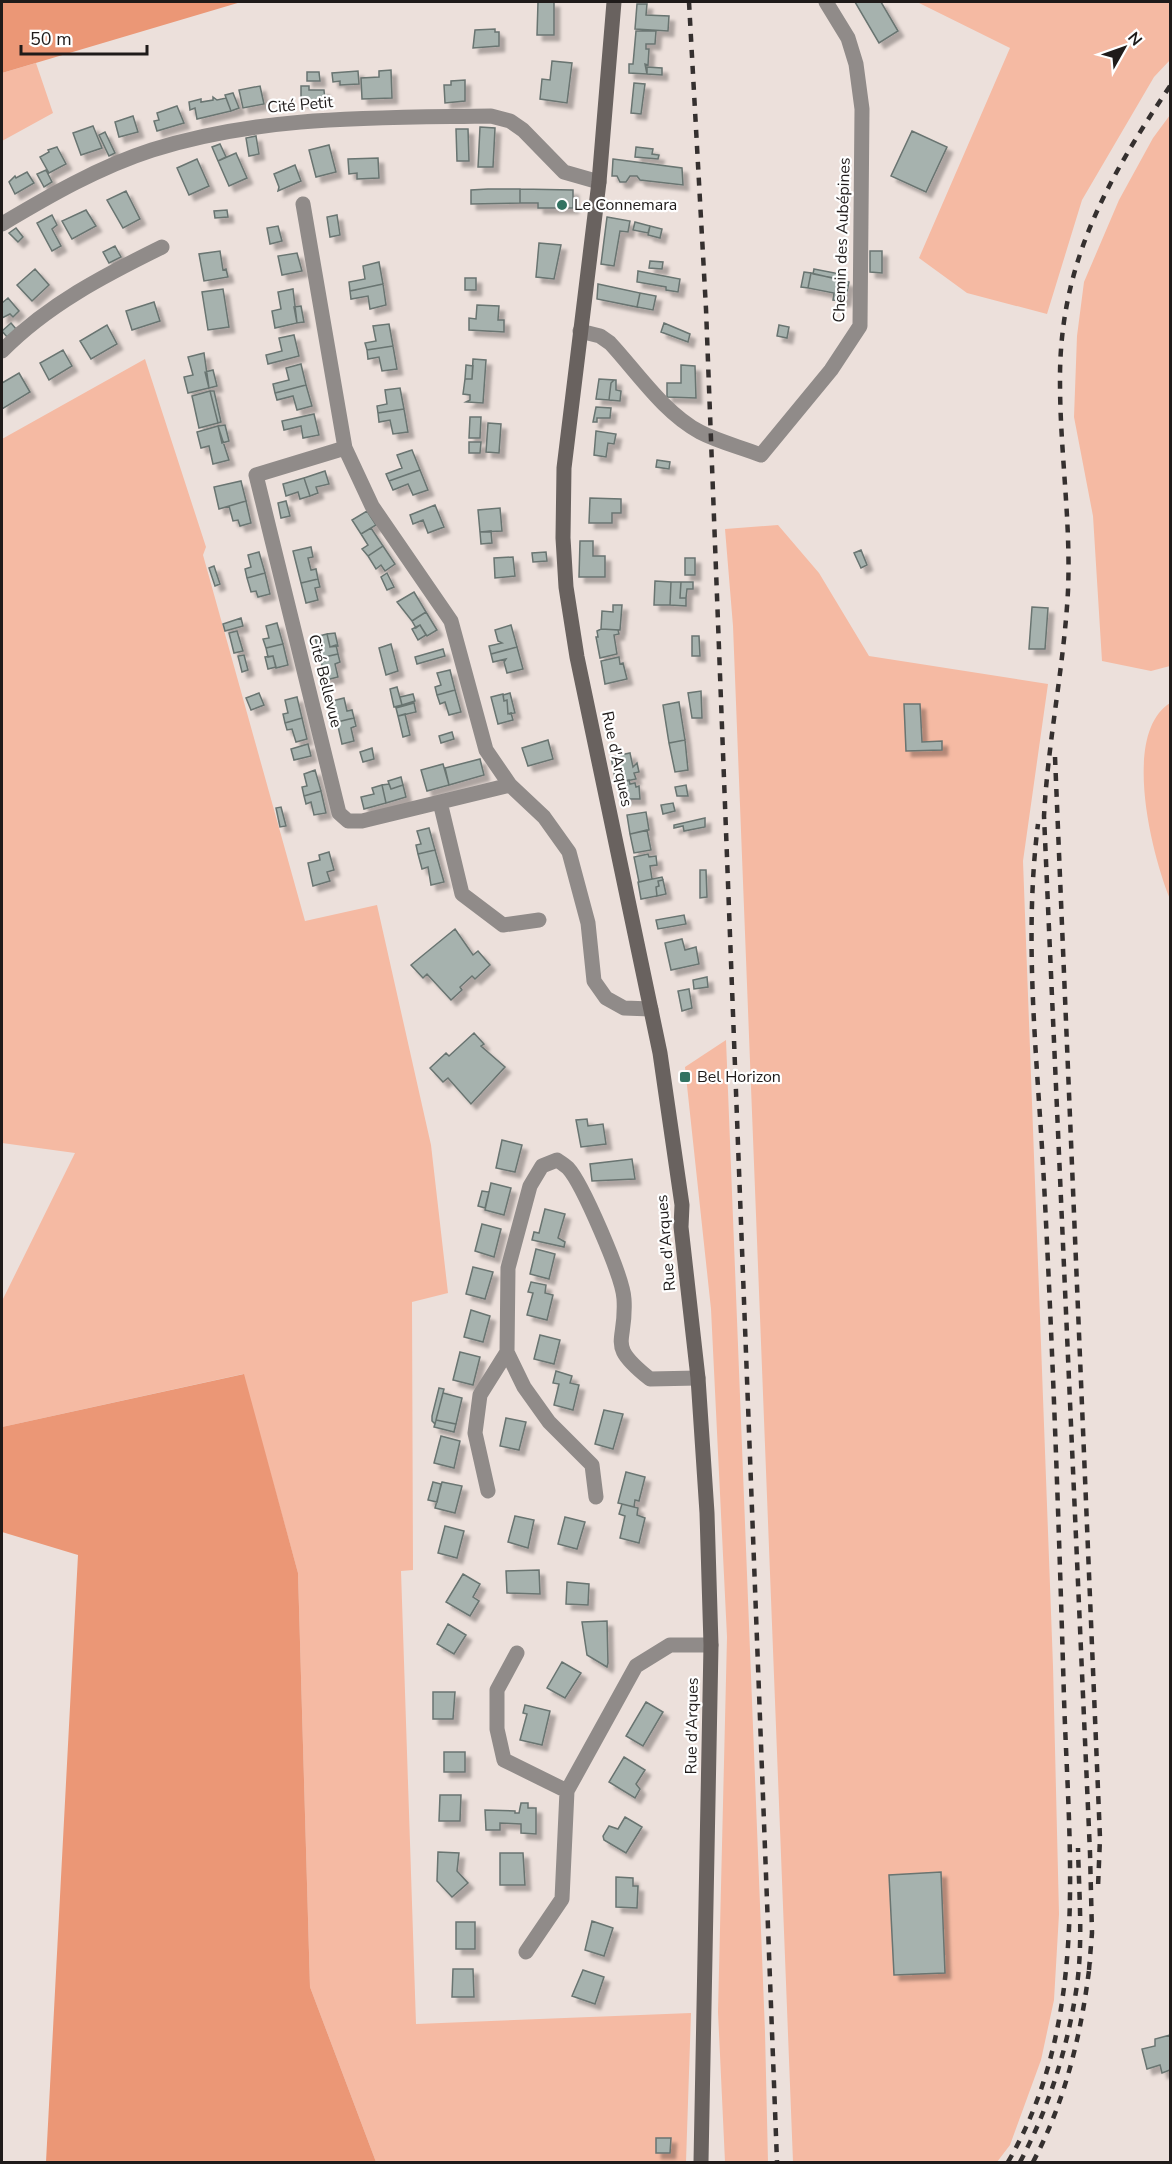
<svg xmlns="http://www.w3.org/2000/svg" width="1172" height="2164" font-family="'Nunito Sans',sans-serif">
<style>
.green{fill:#f5baa3}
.forest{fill:#eb9776}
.building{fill:#a6b2ae;stroke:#697471;stroke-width:1.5;filter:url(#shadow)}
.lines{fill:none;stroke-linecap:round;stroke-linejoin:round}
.minor{stroke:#908b89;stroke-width:15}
.secondary{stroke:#69625f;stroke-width:15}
.rail{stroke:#35302f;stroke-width:4.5;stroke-dasharray:8 8;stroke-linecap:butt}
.poi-dot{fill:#327362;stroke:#fff;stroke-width:2}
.labels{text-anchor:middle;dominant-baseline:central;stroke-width:4.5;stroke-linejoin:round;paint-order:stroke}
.street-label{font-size:16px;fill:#1f1b1a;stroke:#fff}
.poi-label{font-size:16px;fill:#1f1b1a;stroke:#fff;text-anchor:start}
</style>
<defs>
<filter id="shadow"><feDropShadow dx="5.5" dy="5.5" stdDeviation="1.5" flood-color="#0004"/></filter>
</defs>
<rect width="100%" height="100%" fill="#ece0db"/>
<!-- green -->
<path class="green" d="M917,2H1170V60L1154,77L1082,200L1047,314L967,293L919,258L1010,48Z
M36,63L53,113L2,141V73Z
M1170,115V666L1151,671L1102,661L1093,516L1074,417L1077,336L1084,282L1119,200L1153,138Z
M145,359L206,547L203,555L305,921L377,905L431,1145L448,1293L412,1302L413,1570L401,1571L416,2024L691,2013L686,2162H376L310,1987L298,1573L243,1374L2,1427V1301L75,1153L2,1143V439Z
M778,525L819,573L869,656L1048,684L1023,861L1053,1666L1059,1914L1054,2000L1041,2060L1010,2145L997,2162H793L733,626L725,529Z
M1170,703V899C1152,855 1121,734 1170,703Z
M726,1040L765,2032L768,2162H725L718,2012L727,1637L711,1309L685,1067Z"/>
<!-- forest -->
<path class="forest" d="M2,2H241L2,73Z
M244,1374L298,1573L310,1987L376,2162H46L78,1555L2,1532V1427Z"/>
<!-- building -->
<path class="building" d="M538,2H554V35H537Z
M855,2H881L898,31L879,43Z
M637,4H647L646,15L669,16L668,31L635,29Z
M495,29V32H499V46L473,48L475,30Z
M636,31H656L655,44H646V49H649L648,65L645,64L647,74L629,73V64H633Z
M552,61L572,63L567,103L540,99L542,79L550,80Z
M647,67L662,68V75L647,74Z
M391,70L392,98L362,99L361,78L379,77V71Z
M358,71L359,84L340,85V81L333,82L332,73Z
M307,72H319L320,81H307Z
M465,80V101L445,103L444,85H451V81Z
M634,83L645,84L641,114L631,113Z
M260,86L264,104L243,108L239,90Z
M301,86H309V90H324L325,101L301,102Z
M233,93L239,108L231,111L225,95Z
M213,97L217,100L226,98L231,111L197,119L195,108L190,110L189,102L201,99V102L213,100Z
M177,106L184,123L157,131L154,121L159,120L157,113Z
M133,116L138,132L119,137L115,122Z
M93,126L102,148L81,155L73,133Z
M480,127L495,128L493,167H478Z
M456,129H468L469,161H457Z
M912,131L947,147L926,192L891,176Z
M105,132L115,153L109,156L99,135Z
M256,136L259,154L249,156L246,138Z
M220,144L226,157L218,161L212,147Z
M329,145L336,172L316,177L309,150Z
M57,147L66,164L49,173L40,157L49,152L48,150Z
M636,147L653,149L652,154L659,155L658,159L635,157Z
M236,153L247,178L229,186L218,161Z
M378,158L379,178L357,179V173L349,174L348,159Z
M197,159L209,186L189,195L177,168Z
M613,159L682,168L683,185L640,180L637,176H630L626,182H620L617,176H612Z
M295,165L301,181L278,191L279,187L274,174Z
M46,170L52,182L44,187L37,174Z
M27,172L34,183L15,194L9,182L15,176L16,178Z
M488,189H520V203L471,204V190Z
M520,189L573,190V208H538V203H520Z
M126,191L140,219L123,228L107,200Z
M86,210L96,226L72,239L62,221Z
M227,210L228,217L215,218L214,211Z
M52,215L57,225L52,229L61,246L52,251L37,223Z
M337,215L340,235L330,237L327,217Z
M607,217L630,221L628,232L620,231L614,266L601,264Z
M635,222L650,226L648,233L633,230Z
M278,226L282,241L270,244L267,228Z
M650,226L662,229L660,238L648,235Z
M16,228L23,237L18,242L9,233Z
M539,243L561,245L554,279L536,277Z
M115,246L121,257L109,263L103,252Z
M220,251L223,270L226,269L228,277L204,281L199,254Z
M870,251H882V273L870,272Z
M297,253L302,271L282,275L278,256Z
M650,261L663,262L662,269L649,268Z
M379,262L383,284L350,291L349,282L365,279L363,266Z
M35,269L49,285L32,301L17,285Z
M814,269L840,274L839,279L813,274Z
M638,271L680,279L678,292L666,290V287L637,282Z
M804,272L811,273L808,288L801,287Z
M811,273L849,282L845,301L833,300L834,293L808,288Z
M465,278H476V290H465Z
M383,284L386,305L370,309L368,296L351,299L350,291Z
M598,284L640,293L637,307L597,299Z
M223,289L229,327L208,330L202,292Z
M293,289L297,323L275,328L272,311L281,309L278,292Z
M640,293L656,296L653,310L637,307Z
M8,298L19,311L13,317L10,314L2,318V303Z
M154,302L160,321L132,330L126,311Z
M477,305L499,306L498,320H504V332L469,330V318L476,319Z
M301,306L304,322L297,323L294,307Z
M11,323L16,329L7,337L2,331Z
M664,323L690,334L688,342L661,332Z
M389,324L393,346L367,350L365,343L376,341L373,326Z
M107,325L117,344L91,359L80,341Z
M779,325L789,327L787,338L777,336Z
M294,335L299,356L268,364L266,355L282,351L279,338Z
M393,346L397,369L382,371L379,357L368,359L367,350Z
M63,350L72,366L49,380L40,363Z
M204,353L209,388L188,393L184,377L193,375L188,357Z
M473,359L486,360L483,403L466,402L470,400V395L463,394L465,379H472Z
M301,364L306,385L275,393L273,384L289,380L286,368Z
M466,365L473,366L472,379H465Z
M681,365L695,366L696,398L667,397V383H681Z
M213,370L217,386L209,388L205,372Z
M19,373L30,392L2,409V383Z
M599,379L614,380L611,383L609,400L596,399Z
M614,380H616V390L621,391L620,401L609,400L611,383Z
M306,385L312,406L297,410L293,396L277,400L275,393Z
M400,388L404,409L378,413L377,406L387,404L385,390Z
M210,391H214L221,422L218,423Z
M210,391L218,423L199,428L192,396Z
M596,407L611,408L610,418H597V422H593Z
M404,409L408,432L393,434L390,420L379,422L378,413Z
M314,414L319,435L303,438L301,426L284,430L282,421Z
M470,417H481L480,438H469Z
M488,423L501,424L499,453L486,452Z
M225,425L229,441L222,443L218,426Z
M218,426L229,460L213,464L209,446L201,448L197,432Z
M596,431L616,434L614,444L608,443L606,457L594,455Z
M469,442H481L480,453H469Z
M412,450L420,470L389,481L386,474L402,468L397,455Z
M657,460L670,462L669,469L656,467Z
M420,470L428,490L413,495L408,484L393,490L389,481Z
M325,471L329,484L316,487L318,493L310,496L304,478Z
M304,478L310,496L300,499L298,492L286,496L283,484Z
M241,481L246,501L219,509L214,487Z
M590,498L621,499V513H612V523H589Z
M246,501L251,523L240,526L238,520L233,521L229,506Z
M286,501L290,516L281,518L278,503Z
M435,505L444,527L428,533L423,520L413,524L410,515Z
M500,508L502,531L480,532L478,510Z
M367,511L376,525L361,534L352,520Z
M371,528L383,546L368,556L362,549L368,545L361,534Z
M491,531L492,543L481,544L480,532Z
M580,541H593V556H605V577H579Z
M383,546L395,564L385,571L381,565L376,569L368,556Z
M311,547L313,557L308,558L311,570L316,569L318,579L301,583L293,551Z
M861,550L867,565L861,568L854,553Z
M259,552L265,573L247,578L245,569L251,567L248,555Z
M546,552L547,561L533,562L532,553Z
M513,557L515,576L495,578L494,558Z
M685,558H695V575H685Z
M214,566L220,584L215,586L209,568Z
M265,573L270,594L258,597L256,591L251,592L247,578Z
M387,573L394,587L387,590L381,577Z
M318,579L320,587L315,588L318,600L306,603L301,583Z
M655,581L671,582L670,605H654Z
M671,582H681L680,598H686V606L670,605Z
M681,582H693V589H687L686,598H680Z
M414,592L426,612L412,621L397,602Z
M613,605H622L620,630L601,629L602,611L613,612Z
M1032,607L1048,608L1045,649H1029Z
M426,612L437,630L427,636L420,625L416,628L412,621Z
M241,618L243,626L225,631L223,624Z
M277,623L283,644L266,648L263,639L269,638L266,626Z
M420,625L426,635L418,640L412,629Z
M511,625L517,647L491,654L489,646L502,643L498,641L495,630Z
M601,629L618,630L619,634L614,635L617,654L600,658L596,637H598L597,631Z
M237,631L243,651L234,653L229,633Z
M335,633L338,646L330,647L327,634Z
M327,634L330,647L336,645L338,654L320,658L315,637Z
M692,636H699L700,656H692Z
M283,644L288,665L276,668L273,656L268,657L266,648Z
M391,644L398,671L386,675L379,648Z
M517,647L523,669L507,673L504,662L506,659L493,662L491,654Z
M443,649L445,656L417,664L415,657Z
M338,654L340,662L335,664L338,677L326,680L320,658Z
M244,655L248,670L242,672L238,656Z
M273,656L276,667L268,669L265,657Z
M619,657L620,664L623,663L627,679L605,684L601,661Z
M450,670L455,690L437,695L435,687L441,685L437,673Z
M397,687L402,705L394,707L390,689Z
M455,690L461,712L449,715L445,702L440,704L437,695Z
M701,691L702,718H692L688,693Z
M259,693L264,705L251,710L246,698Z
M510,693L515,713L508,714L507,700L504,701L503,695Z
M413,694L415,701L402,705L400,697Z
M503,694L504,701L507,700L508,714L511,713L513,720L498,724L491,697Z
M297,697L302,718L285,723L283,714L288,713L285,700Z
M344,698L347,711L352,710L354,718L337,722L332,701Z
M679,702L685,740L669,743L663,705Z
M414,703L416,712L398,716L396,708Z
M904,704H920L922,742L942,741V750L906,751Z
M405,714L410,735L403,737L398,716Z
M302,718L307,739L296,742L292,729L287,730L285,723Z
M354,718L356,726L351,728L354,741L342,744L337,722Z
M452,732L454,739L441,743L439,736Z
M548,740L553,759L528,766L522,748Z
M685,740L688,770L675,772L669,743Z
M308,744L311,756L294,760L291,749Z
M372,748L374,759L363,762L360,752Z
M630,753L633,767L637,763L639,772L634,773L636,779L616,783L611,757Z
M480,759L484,775L449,785L445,768Z
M443,764L449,785L427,791L421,770Z
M315,770L321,791L304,796L302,787L307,786L304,774Z
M401,777L403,785L391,789L388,781Z
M629,780L630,784L635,783L636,787L639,786L640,799H623L619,782Z
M389,784L391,789L403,785L406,797L386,803L382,785Z
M382,785L386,803L364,809L361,797L374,794L372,788Z
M686,785L688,796H677L675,787Z
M321,791L326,813L314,815L311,802L306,804L304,796Z
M673,803L675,811L663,814L661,805Z
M281,807L286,826L280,827L276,808Z
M646,812L649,830L630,834L627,815Z
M705,818V827L684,831L683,826L674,828V825Z
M429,828L435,850L418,854L416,845L421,844L417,831Z
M647,830L651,850L634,853L630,834Z
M435,850L444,882L431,885L428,867L422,869L418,854Z
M329,852L334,870L327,872L330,881L313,886L308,863L320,860L319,855Z
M648,854L649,857L656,856L657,865L650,866L652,879L639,882L634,857Z
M700,870H706L707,897L700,898Z
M662,877L663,880L658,881L659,886L656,887L657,896L641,899L638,882Z
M663,880L666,894L657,896L656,887L659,886L658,881Z
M684,915L686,924L658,929L656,920Z
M455,929L473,955L478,951L490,965L475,979L472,976L460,987L462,990L451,1000L427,974L423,978L411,965Z
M682,939L685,950L696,947L699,964L671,970L665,943Z
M707,977L708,987L694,989L693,980Z
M689,989L692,1008L682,1011L678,991Z
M474,1033L484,1044L481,1046L505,1067L471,1104L448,1078L443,1082L430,1068L446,1053L449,1056Z
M587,1119L588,1126L603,1124L606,1144L581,1147L576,1120Z
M502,1140L522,1145L515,1172L496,1168Z
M632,1159L635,1179L592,1181L590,1164Z
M491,1183L511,1188L504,1215L485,1210Z
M482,1191L489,1192L485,1208L478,1206Z
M545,1209L565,1214L558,1238L565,1242L564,1247L532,1240L534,1232L539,1233Z
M482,1224L501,1229L494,1257L475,1251Z
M536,1249L555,1254L549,1279L530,1274Z
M473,1267L493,1272L485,1299L466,1294Z
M531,1282L546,1285L545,1293L553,1295L547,1320L527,1315L533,1293L528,1292Z
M471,1310L490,1316L483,1342L464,1337Z
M540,1335L560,1340L554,1364L534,1359Z
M460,1352L480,1357L473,1385L453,1380Z
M556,1371L572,1376L570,1383L579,1385L573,1410L554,1405L559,1384L553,1383Z
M439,1388L444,1389L435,1424L432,1421V1416Z
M443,1393L462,1398L456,1424L436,1420Z
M604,1410L623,1414L613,1449L595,1444Z
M506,1418L526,1422L519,1450L500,1446Z
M436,1420L456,1424L454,1432L434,1427Z
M441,1436L460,1441L454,1468L434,1463Z
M626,1472L645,1477L639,1501L635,1500L634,1507L618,1503Z
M433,1482L441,1484L437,1502L428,1500Z
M442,1482L462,1486L455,1513L435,1508Z
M622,1504L638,1508L637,1515L645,1518L639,1543L620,1538L625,1516L619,1514Z
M515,1516L534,1520L528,1548L508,1542Z
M565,1517L585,1522L577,1549L558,1544Z
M445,1526L464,1531L457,1558L438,1553Z
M539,1570L540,1594L507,1593L506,1571Z
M463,1574L480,1584L473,1597L479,1601L470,1616L446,1602Z
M567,1582L589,1584L588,1605L566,1604Z
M607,1621L608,1663L607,1667L587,1655L582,1622Z
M448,1624L466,1635L454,1654L437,1644Z
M562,1662L581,1673L565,1698L547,1688Z
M433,1692H455L453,1719H433Z
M646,1702L663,1712L643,1746L626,1736Z
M525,1705L550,1711L542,1745L520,1740L527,1714L523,1713Z
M444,1752H465V1772H444Z
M624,1757L645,1770L636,1784L640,1789L635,1798L609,1782Z
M440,1795H461L460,1821H439Z
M521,1803H528V1808H536V1834L521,1833V1824L500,1823V1830H486L485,1810L515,1811V1813H519Z
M625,1817L642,1827L626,1853L604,1840L603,1836L609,1826L618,1829Z
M438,1852L459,1853L457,1871L468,1883L452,1897L437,1881Z
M500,1853H523L525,1885H500Z
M941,1872L945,1973L894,1975L889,1875Z
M616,1877L633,1878V1886H638L637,1908L616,1907Z
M592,1921L613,1928L604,1956L585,1950Z
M456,1922H475V1949H456Z
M453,1969H473L474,1997H452Z
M583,1970L604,1977L595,2004L572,1996Z
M1170,2035V2070L1162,2073L1160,2065L1147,2069L1142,2049L1155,2046V2039Z
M656,2138H671L670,2153H656Z"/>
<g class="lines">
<!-- minor -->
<path class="minor" d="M303,204L345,448L372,506L451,621L486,750L510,785L544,817L569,852L588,923L594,981L606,998L624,1008L651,1009
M2,224C49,196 99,167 152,150C263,115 376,118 491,116L510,121L523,130L564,172L599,182
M580,331L600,336L610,343C637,372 664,413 700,432C719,442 741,447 761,455L831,370L860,326L862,109L856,64L848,38L826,2
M2,351C47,305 105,275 162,247
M345,448L256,475L339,813L348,821H362L510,785
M440,802L462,894L503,925L539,920
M488,1491L475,1433L480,1395L507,1352
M596,1497L592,1465L549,1422L524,1387L507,1352L508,1268L530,1186L542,1166L557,1160C560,1162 565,1165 568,1168C582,1183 623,1277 624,1299C627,1345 605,1343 650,1379L698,1378
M517,1653L497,1690V1729L504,1760L567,1791
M526,1952L562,1899L567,1791L636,1666L670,1645H711"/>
<!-- secondary -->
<path class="secondary" d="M614,2L599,182L564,468L563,538L566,587L577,657L660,1053L682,1205L681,1227L698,1378L707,1513L711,1645L701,2162"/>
<!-- rail -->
<path class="rail" d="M689,2L706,309L777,2162
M1055,757L1100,1838L1098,1887
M1089,1970L1092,1933L1090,1853L1044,816C1048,741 1064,666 1068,591C1071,521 1060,452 1060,382C1059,264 1107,180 1170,86
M1008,2162C1090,2021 1069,1854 1064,1698C1059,1527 1053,1355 1044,1183C1038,1064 1023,943 1038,824
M1020,2162C1049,2108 1068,2047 1077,1985C1083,1941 1079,1893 1078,1848
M1033,2162C1066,2100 1082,2031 1090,1962"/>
</g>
<!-- markers -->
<g class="poi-dot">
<circle cx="562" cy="205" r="6"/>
<rect x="679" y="1071" width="12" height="12" rx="3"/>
</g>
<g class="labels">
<!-- street labels -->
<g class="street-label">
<text transform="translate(300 105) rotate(-5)">Cité Petit</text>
<text transform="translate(842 240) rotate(-88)">Chemin des Aubépines</text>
<text transform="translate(325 681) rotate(76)">Cité Bellevue</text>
<text transform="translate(617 759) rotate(78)">Rue d'Arques</text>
<text transform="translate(666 1243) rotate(-95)">Rue d'Arques</text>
<text transform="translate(692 1726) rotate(-89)">Rue d'Arques</text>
</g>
<!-- poi labels -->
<g class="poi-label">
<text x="574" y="205">Le Connemara</text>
<text x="697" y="1077">Bel Horizon</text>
</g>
</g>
<!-- border -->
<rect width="1172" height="2164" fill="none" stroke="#1f1b1a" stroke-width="6"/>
<!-- north arrow -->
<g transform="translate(1124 48) rotate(50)" stroke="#ffffff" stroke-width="4.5" paint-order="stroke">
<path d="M0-4.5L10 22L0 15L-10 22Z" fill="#1f1b1a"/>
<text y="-9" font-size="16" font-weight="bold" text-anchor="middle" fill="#1f1b1a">N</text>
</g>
<!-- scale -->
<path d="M21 45v9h126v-9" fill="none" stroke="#1f1b1a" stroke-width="3"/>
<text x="30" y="45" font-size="18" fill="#1f1b1a" stroke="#ffffff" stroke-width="4.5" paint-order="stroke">50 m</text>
</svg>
